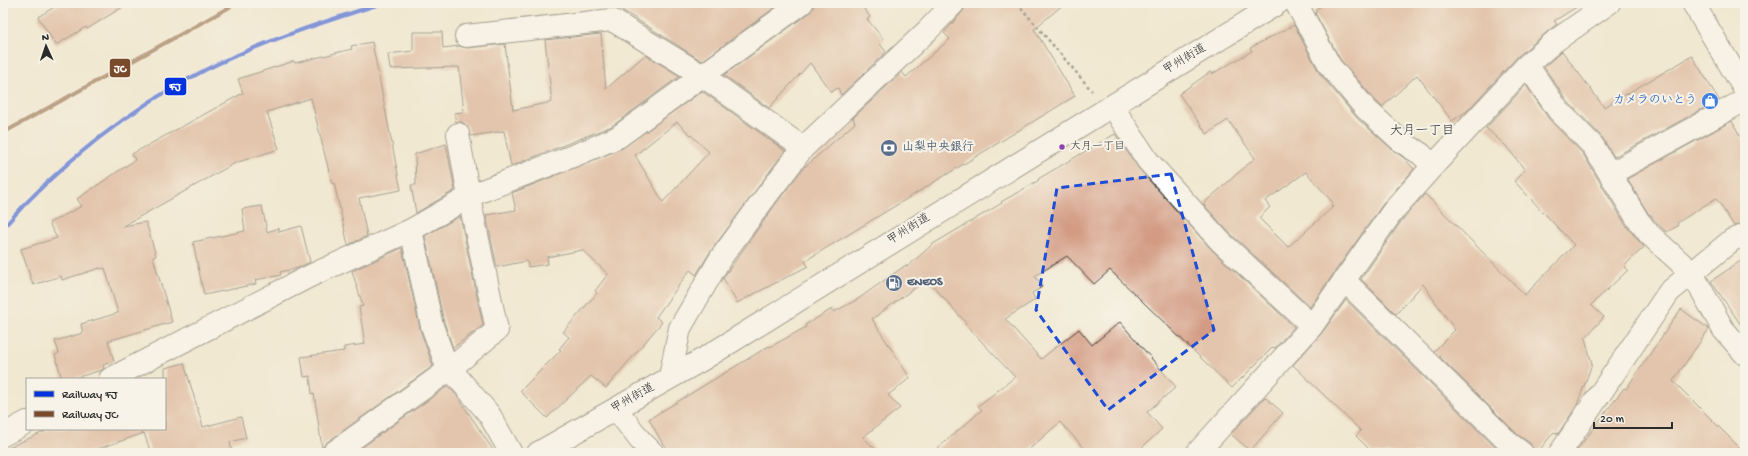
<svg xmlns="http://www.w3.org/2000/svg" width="1748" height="456" font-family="'Gochi Hand','Klee One',sans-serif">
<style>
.building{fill:#d39b83;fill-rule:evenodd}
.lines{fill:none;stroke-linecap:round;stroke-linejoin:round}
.minor-casing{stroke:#494744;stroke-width:24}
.major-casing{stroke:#494744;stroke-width:24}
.path{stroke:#494744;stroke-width:2.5;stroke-dasharray:3 3;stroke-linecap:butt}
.minor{stroke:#fff;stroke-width:22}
.major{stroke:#fff;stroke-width:22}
.rail-1-casing{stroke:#f7f3e8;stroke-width:7}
.rail-2-casing{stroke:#f7f3e8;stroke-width:7}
.rail-1{stroke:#03d;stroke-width:4}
.rail-2{stroke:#7a4b2a;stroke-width:4}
.marked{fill:none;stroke:#1d4ed8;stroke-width:3;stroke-dasharray:8 5;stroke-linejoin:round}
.bus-dot{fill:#8e44ad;stroke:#f7f3e8;stroke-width:1.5}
.labels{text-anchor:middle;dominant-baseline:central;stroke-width:4;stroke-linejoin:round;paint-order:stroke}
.bus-label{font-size:11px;fill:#2b2b2b;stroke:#f7f3e8;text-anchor:start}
.street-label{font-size:12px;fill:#2b2b2b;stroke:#f7f3e8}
.shop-label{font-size:12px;font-weight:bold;fill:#366cbe;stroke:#f7f3e8;text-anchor:end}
.service-label{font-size:12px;font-weight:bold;fill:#4e5e75;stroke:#f7f3e8;text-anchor:start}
.neighbourhood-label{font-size:13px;fill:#2b2b2b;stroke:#f7f3e8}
.line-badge{stroke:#f7f3e8;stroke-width:1.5}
.badge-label{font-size:11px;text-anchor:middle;font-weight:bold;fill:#fff}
</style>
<rect width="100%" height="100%" fill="#f7f3e8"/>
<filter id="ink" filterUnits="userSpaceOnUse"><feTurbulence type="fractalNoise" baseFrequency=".025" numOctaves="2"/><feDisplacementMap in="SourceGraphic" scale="8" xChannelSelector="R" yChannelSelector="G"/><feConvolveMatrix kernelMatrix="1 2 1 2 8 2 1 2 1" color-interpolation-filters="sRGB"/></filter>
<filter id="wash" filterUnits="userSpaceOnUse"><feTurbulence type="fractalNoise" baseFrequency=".012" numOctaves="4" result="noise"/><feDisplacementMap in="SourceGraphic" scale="16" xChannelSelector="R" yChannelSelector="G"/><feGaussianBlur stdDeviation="0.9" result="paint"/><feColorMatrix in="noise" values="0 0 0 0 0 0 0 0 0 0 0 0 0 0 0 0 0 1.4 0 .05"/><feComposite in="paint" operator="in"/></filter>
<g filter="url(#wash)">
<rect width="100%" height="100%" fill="#f0e8d0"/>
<g id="blocks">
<!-- building -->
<path class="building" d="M61,3H129L87,29L86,27L56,45L38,17Z
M611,3H781L702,61Z
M814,3H860L870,17L867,19L884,40L880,44L886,52L841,95L838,88L831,92L810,63L769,108L724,75L809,13L813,8Z
M966,3H1065L1034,29L1075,96L805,261L808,266L737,303L723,278L777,202L805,166H806L855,123L853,118L902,72L906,77L950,39L944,33L963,11Z
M1326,3H1583L1554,21L1557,24L1518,56L1467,111L1452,121L1417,75L1382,107L1375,100L1340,59L1315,13L1317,12L1315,10Z
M1294,25L1320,74L1357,118L1394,151L1404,158L1414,169L1383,204L1310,307L1229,232L1203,204L1255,158L1228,120L1207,134L1179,94L1210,72L1212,74L1252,51L1250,48ZM1306,172L1333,203L1331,205L1333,207L1288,247L1259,218L1270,207L1265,201Z
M413,32H442L443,48L459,46L467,48L505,44L513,110L552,102L545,40L601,34L606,89L645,55L680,76L612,126L511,166L504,131L471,136L467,126L462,122H456L454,113L464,112L459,67L390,69L388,54L413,51Z
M372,42L401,190L359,198L367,236L348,245L334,183L332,184L311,98L267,112L279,149L235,163L123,226L146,222L156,256L153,257L172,322L108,341L114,361L103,365L104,368L102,370L71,379H62L55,355L59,353L55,341L83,333L81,324L118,313L105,268L101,269L100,268L62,280L61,276L33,285L21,249L57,238L49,223L82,206L77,199L135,160L132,154L243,93L238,79L294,61L295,63L352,49L351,46Z
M1562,51L1604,107L1692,56L1719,100L1614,157L1602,137L1568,102L1544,67Z
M1526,85L1549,119L1583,154L1627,227L1644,247L1624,266L1628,270L1591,305L1604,317L1585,338L1592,364L1577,405L1558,434L1554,432L1537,453H1534L1530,443L1518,435L1434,351L1455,330L1423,284L1396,314L1361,279L1403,219L1425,194L1525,295L1574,245L1514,181L1525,170L1506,146L1486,128Z
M702,91L785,151L710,252L696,275L690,270L656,317L662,322L606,388L591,376L547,418L520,391L561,350L559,349L569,337L563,332L597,293L595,291L608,274L582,250L547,257L548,264L528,267L527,261L497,267L486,215L516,210L512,193L623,148ZM677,122L709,152L663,202L635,155Z
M1732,121L1745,145V223L1734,226L1716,198L1677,223L1678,226L1666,232L1648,213L1627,179Z
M1115,134L1139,169L1211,249L1294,327L1275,348L1273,347L1232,388L1110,270L1094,284L1067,256L1035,276L1042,287L1032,293L1035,300L1005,319L1041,359L1079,329L1092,345L1120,322L1176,387L1147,412L1162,429L1136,453H1089L1060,422L1025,453H932L982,410L978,406L1015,377L965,324L966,323L927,279L872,319L910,378L888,395L900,408L863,437L879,453H673L661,441L649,419L769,346L770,347L806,327L805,325L832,309L834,312L858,299L906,265L907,267L933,244L1002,203L1001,202L1039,180L1038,179Z
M446,144L455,190L416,213L411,185H416L415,154Z
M262,206L267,232L279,228V232L301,226L310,262L298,268L280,272L281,275L255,280L256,284L204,295L193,242L245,231L242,209Z
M460,216L483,325L453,348L444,322L425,236Z
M402,248L420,329L433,366L326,443L322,448L314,393L312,394L310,376L304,377L301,357L344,351V347L365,344L359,307L363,306L352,271Z
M1745,258V331L1711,281Z
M1346,300L1501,453H1373L1356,436L1361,431L1293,365L1321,334Z
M1681,309L1709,329L1673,381L1745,453H1575L1624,388L1626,389Z
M184,363L203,427L241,417L246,438L230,442L232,453H151L144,433L86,453H3V450L50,429H165V368Z
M448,386L458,397L495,453H354Z
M1265,397L1283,413L1250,451L1231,434Z"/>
</g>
</g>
<g filter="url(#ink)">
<use href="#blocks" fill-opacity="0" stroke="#494744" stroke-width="1"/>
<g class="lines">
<!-- minor casing -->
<g class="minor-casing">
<path id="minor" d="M1296,3L1330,66L1366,109L1402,142L1421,154L1433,166
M466,36L612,20L703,76L803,148
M1527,65L1558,110L1593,146L1638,220L1649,234L1692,273L1723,329L1745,354
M1120,118L1148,161L1220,241L1312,326
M1610,174L1745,100
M411,230L432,326L446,364L489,414L511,453
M1344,280L1510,444L1522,453
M670,377L680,328L720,259L767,195L803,148L928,30L954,3
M110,379L310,276L411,230L474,194L583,152L618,137L802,3
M616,409L640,440L653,453
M3,435L27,422
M333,453L450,369L497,330L469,197L458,134
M538,453L705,358L1278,3
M1197,453L1312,326L1393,211L1433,166L1527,65L1555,41L1609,3
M1560,453L1669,292L1732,240L1745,235"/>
</g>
<!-- major casing -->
<g class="major-casing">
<path id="major" d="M1693,3L1745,90"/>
</g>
<!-- path -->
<path class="path" d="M1017,3L1092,91"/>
<!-- minor -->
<use href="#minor" class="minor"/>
<!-- major -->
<use href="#major" class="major"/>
<!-- rail-1 casing -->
<g class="rail-1-casing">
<path id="rail-1" d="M3,228C58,165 133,106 207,69C264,41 323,22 383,3"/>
</g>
<!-- rail-2 casing -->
<g class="rail-2-casing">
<path id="rail-2" d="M3,133L237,3"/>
</g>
<!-- rail-1 -->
<use href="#rail-1" class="rail-1"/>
<!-- rail-2 -->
<use href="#rail-2" class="rail-2"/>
</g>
</g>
<!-- marked area -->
<path d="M0 0H1748V456H0ZM1171,174L1214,330L1108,410L1036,310L1057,188Z" fill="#f0e8d0" fill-opacity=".55" fill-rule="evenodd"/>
<path class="marked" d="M1171,174L1214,330L1108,410L1036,310L1057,188Z"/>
<!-- icons -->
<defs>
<g id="shop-disc" transform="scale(0.9)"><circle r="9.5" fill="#3f7fe0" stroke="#f7f3e8"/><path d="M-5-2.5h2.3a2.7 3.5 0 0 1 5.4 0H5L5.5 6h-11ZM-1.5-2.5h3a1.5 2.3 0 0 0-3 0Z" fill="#fff"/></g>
<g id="bank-disc" transform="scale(0.9)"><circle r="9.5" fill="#5c6f8a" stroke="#f7f3e8"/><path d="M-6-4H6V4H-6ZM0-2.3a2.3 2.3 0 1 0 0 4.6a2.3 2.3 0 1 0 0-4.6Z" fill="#fff"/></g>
<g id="fuel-disc" transform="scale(0.9)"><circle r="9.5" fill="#5c6f8a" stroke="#f7f3e8"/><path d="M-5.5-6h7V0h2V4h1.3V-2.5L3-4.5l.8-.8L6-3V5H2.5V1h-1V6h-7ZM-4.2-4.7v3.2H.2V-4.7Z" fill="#fff"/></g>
</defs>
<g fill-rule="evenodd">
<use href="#shop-disc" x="1710" y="101"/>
<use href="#bank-disc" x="889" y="148"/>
<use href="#fuel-disc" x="894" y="283"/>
</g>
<!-- markers -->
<circle class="bus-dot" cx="1062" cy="147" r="3.5"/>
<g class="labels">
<!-- bus labels -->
<g class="bus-label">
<text x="1070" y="147">大月一丁目</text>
</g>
<!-- street labels -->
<g class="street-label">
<text transform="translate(1185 60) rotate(-31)">甲州街道</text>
<text transform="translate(909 230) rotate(-32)">甲州街道</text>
<text transform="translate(633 399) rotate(-30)">甲州街道</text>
</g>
<!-- shop labels -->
<g class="shop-label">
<text x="1697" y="101">カメラのいとう</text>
</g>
<!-- service labels -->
<g class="service-label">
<text x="902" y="148">山梨中央銀行</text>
<text x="907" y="283">ENEOS</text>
</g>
<!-- neighbourhood labels -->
<g class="neighbourhood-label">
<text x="1422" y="131">大月一丁目</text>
</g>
</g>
<g class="line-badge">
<rect x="109" y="58" width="22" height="20" rx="4" fill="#7a4b2a"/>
<rect x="164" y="77" width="23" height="19" rx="4" fill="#03d"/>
</g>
<g class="badge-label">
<text x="120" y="72">JC</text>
<text x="175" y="90">FJ</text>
</g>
<!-- margin -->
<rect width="1748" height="456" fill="none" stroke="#f7f3e8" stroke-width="16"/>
<!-- legend -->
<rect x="26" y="378" width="140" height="52" fill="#f7f3e8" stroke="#a5a39c"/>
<rect x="34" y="391" width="20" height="6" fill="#0033dd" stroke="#a5a39c"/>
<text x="62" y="398" font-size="12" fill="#2b2b2b">Railway FJ</text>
<rect x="34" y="411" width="20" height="6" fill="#7a4b2a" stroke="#a5a39c"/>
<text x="62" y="418" font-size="12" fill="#2b2b2b">Railway JC</text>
<!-- north arrow -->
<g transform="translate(46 46) rotate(357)" stroke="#f7f3e8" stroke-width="3" paint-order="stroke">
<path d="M0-3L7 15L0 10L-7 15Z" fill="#2b2b2b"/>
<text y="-6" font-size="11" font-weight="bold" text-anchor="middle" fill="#2b2b2b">N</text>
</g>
<!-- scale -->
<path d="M1594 422v6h78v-6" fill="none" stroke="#2b2b2b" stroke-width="2"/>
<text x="1600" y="422" font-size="12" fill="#2b2b2b" stroke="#f7f3e8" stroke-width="3" paint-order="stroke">20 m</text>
</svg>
